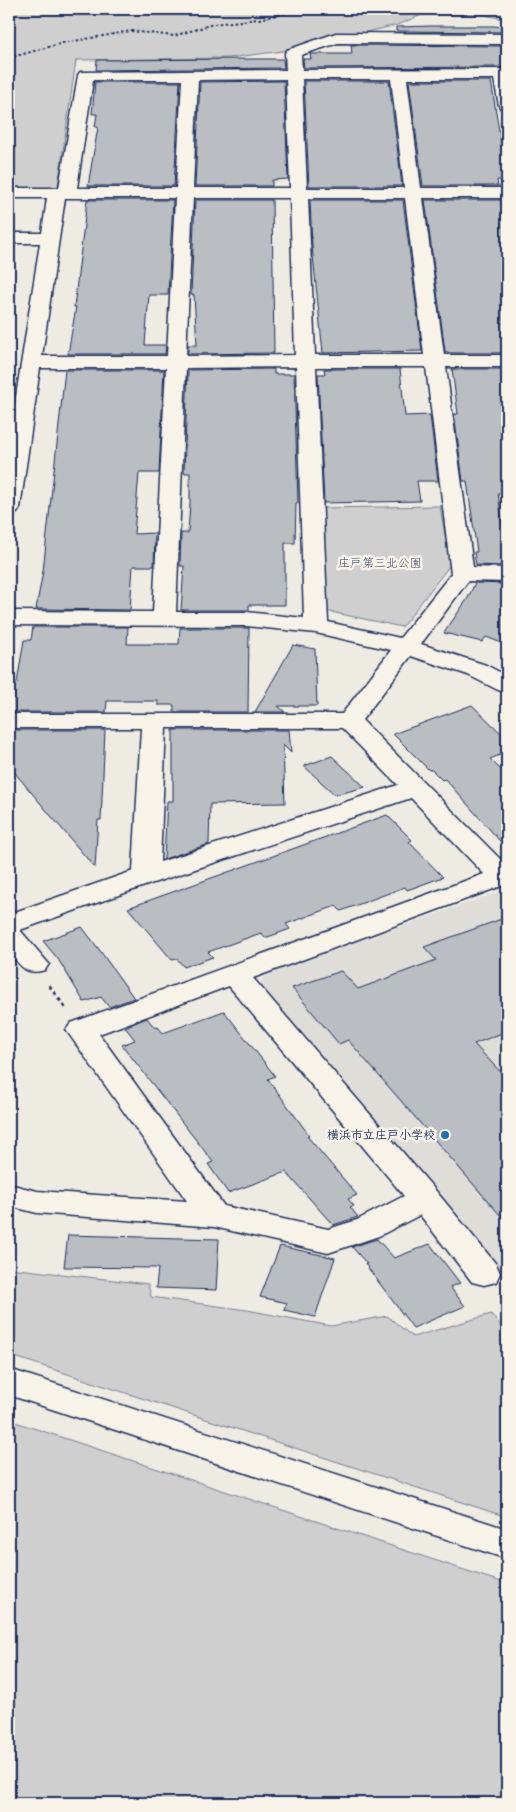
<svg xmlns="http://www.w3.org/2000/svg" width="516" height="1812" font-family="'Shantell Sans','Klee One',sans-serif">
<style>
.built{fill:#deddd8}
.green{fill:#cfcfcf;stroke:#757f96}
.building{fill:#babdc2;stroke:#1b2f5e}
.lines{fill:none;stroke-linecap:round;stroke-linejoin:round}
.minor-casing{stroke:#1b2f5e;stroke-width:3}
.path-far2{stroke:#1b2f5e;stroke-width:2;stroke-dasharray:2.5 2.5;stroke-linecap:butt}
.path-far1{stroke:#1b2f5e;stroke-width:3;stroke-dasharray:4 4;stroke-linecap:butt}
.path{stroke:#1b2f5e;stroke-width:4;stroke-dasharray:5 5;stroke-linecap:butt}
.minor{fill:#f7f3e8;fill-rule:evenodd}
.poi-dot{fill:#1f6fb2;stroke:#f7f3e8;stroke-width:2}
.labels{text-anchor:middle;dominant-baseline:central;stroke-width:5;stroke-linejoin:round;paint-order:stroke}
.park-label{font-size:12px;fill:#3f4f75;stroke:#f7f3e8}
.poi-label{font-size:12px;font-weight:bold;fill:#1b2f5e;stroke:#f7f3e8;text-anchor:end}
</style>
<rect width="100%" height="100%" fill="#eeebe2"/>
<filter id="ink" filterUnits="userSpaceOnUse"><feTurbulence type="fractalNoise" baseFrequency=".02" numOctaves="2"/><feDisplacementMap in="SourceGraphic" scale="10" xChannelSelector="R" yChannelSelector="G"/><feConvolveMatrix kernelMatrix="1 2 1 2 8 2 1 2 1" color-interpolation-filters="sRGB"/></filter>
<g filter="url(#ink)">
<!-- built -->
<path class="built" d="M507,889V1284L259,987L264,975Z"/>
<!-- green -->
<path class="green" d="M9,9H507V20L481,14L422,15L397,25L290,50L229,58L76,60L58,186L48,189H9Z
M440,506L450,565L402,627L326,611L321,508Z
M9,1268L148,1284L151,1297L247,1310L331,1326L387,1316L413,1337L491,1314L507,1332V1517L9,1355Z
M9,1420L507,1584V1803H9Z"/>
<!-- building -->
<path class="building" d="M431,26H494L507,28V32L396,31V27Z
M351,45L507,46V67L304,68L303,59H311L310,54H352Z
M252,59H283L284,68L96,70L97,60Z
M284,81L288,179L272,180V186H195L200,82Z
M304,81H389L402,186H309Z
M409,81H491L507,180H497L498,186H423Z
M95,82H180L174,186H88L98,127H95L97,114H92Z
M87,200H173L168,295H149L145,345H166L165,354H68L76,307H74Z
M195,200H272L274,353L188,354V345H197L194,295H191Z
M310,200H403L422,351L323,353L312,246Z
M425,200H501L507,230V353H450L445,351Z
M274,369V374H294L298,503H296L295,543H285V605H249V610H181L184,566H180L181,533H188L190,503V473H184L188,370Z
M324,369H400L405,416L430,415L438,481H417L420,501L324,503L318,374H325Z
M452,369H507V492L498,493L505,541H507V566L476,565L474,552H477L467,481H463L454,414H458Z
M65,370H164L159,473H139L134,534L155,533L154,566H133L130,610L36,609L43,571Z
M475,583L507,584V645L486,637L482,642L444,633L468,598Z
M33,627H128L127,644H179L180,628H249L248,712H174V705H158V701H107L106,712H11L14,683H17L24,640H31Z
M293,645L315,649L317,706H278L285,712H255Z
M472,705L507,739V752L490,759L507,776V849L445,779L442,780L432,770H429L393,734Z
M9,730H105L101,820H98L95,868L9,766Z
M173,730H289L291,753L283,745L285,803L210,804L209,844L164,859L167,801H173Z
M332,756L365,787L335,795L304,766Z
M387,815L412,840L409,842L443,877L407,890L405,887L341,911L336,906L286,924L290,929L265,938L261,933L208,952L213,957L184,967L177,959L172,960L128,908Z
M507,917V1031L474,1044L507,1079V1223L348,1040L339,1044L292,988L341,971L358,989L436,960L424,947Z
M82,927L98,948L134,998L109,1007L101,997L84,1002L58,959L43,941Z
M224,1011L275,1076L268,1079L309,1135L307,1136L357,1195L348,1199L354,1206L350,1207L358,1217L333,1225L286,1172L228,1193L208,1164L213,1162L122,1045L135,1040L125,1027L147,1018L155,1028L158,1027L163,1033Z
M68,1235L219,1239L216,1290L156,1288L158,1268L64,1267Z
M377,1239L394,1258L430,1244L460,1283L450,1287L465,1306L413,1328L365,1264H367L352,1247Z
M280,1246L335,1258L315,1317L284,1310L287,1303L260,1297Z"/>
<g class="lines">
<!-- minor casing -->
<g class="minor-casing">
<path id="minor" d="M336,33L507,34V44L338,43L301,55L302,70L507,69V111L501,109L499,106L494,79H407L421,188H507V198H423L444,355H507V367H446L473,567L507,568V582L468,581L421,644L486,665L507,676V692L498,690L468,675L411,656L362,720L507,866V884L253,978L436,1191L496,1264L500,1273L496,1282L484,1285L472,1282L420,1215L379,1236L328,1253L214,1227L37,1213L9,1206V1184L37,1191L187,1201L71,1037L66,1030L71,1023L484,874L411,798L156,882L20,930L49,964L45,970C25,976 21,966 9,952V914L133,871L141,728H9V714H342L391,650L316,633L246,626L9,625V611L153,612L166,368H40L20,508L17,513L9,515V441L40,243H9V233H42L47,198H9V188H59L78,75L80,72L286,70L285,53L287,50ZM286,79L290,188H193L198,80ZM302,79H391L404,188H307ZM93,80H182L176,188H77ZM65,198H175L167,356H42ZM193,198H290L295,355L186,356ZM308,198H405L424,355H315ZM296,367L304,618L246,612H176L186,368ZM316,367H426L451,574L400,638L328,622ZM166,728H342L398,785L160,862ZM229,986L404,1196L357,1220L328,1229L224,1206L99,1034Z
M9,1369L507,1529V1559L9,1395Z"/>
</g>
<!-- path-far2 -->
<path class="path-far2" d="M9,58L63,43L131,31L174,36L213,24L259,19L304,9"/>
<!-- path-far1 -->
<path class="path-far1" d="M49,985L66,1009"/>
<!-- path -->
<path class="path" d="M501,1295L507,1302"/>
<!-- minor -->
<use href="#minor" class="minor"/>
</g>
</g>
<!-- markers -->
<circle class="poi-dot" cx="445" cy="1135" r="5"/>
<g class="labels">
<!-- park labels -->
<g class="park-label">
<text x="380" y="563">庄戸第三北公園</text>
</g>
<!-- poi labels -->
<g class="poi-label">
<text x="435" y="1135">横浜市立庄戸小学校</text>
</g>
</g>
<!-- margin -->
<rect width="516" height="1812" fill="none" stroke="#f7f3e8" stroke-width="30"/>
<rect x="15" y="15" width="486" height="1782" fill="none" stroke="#1b2f5e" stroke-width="2" filter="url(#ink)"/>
</svg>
